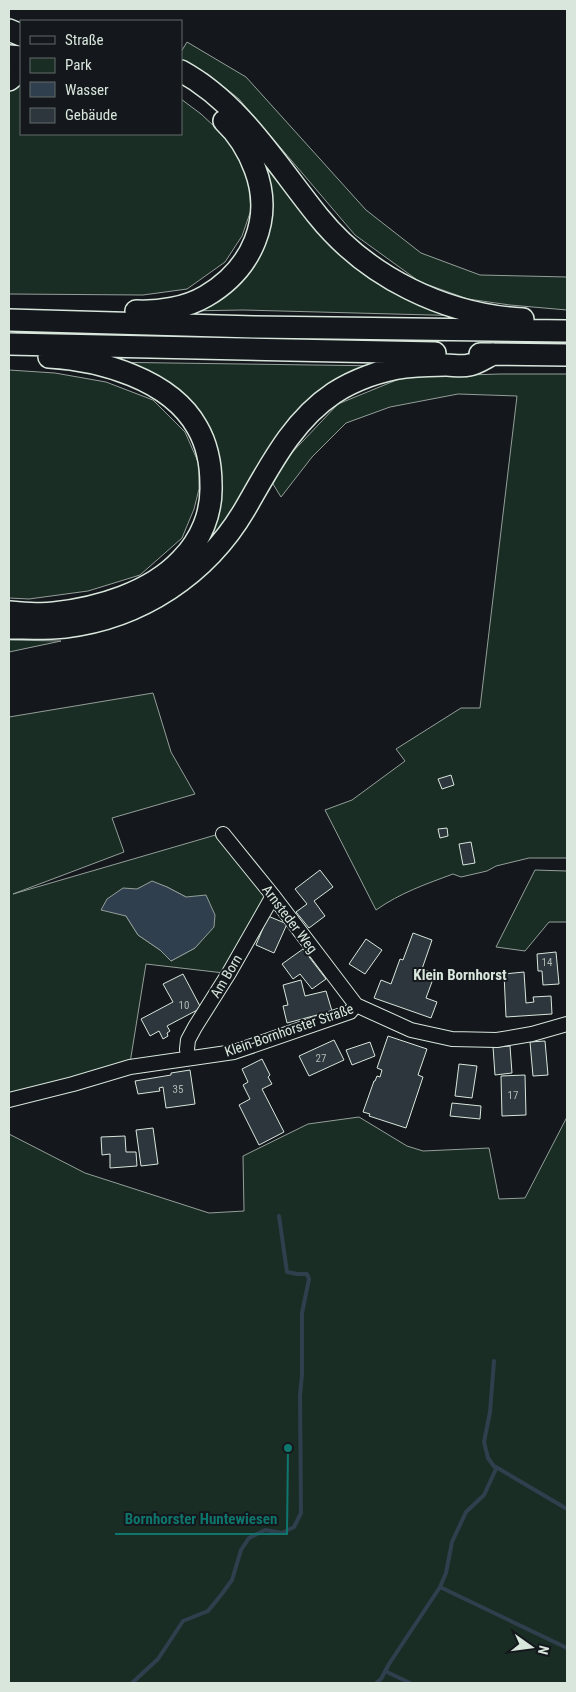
<svg xmlns="http://www.w3.org/2000/svg" width="576" height="1692" font-family="'Roboto Condensed',sans-serif">
<style>
.green{fill:#1a2d24;stroke:#939e99;fill-rule:evenodd}
.water{fill:#2f3f4d;stroke:#939e99}
.lines{fill:none;stroke-linecap:round;stroke-linejoin:round}
.stream{stroke:#2f3f4d;stroke-width:4}
.building{fill:#2c363c;stroke:#d8e6dc}
.minor-casing{stroke:#d8e6dc;stroke-width:16}
.highway-casing{stroke:#d8e6dc;stroke-width:24}
.minor{stroke:#14181c;stroke-width:14}
.highway{stroke:#14181c;stroke-width:21}
.labels{text-anchor:middle;dominant-baseline:central;stroke-width:4;stroke-linejoin:round;paint-order:stroke}
.number-label{font-size:11px;fill:#adbab4}
.street-label{font-size:14px;fill:#d8e6dc;stroke:#14181c}
.neighbourhood-label{font-size:15px;font-weight:bold;fill:#d8e6dc;stroke:#14181c}
.leader{fill:none;stroke:#0f766e;stroke-width:2}
.callout-dot{fill:#0f766e;stroke:#14181c;stroke-width:2}
.callout-label{font-size:15px;text-anchor:middle;font-weight:bold;fill:#0f766e;stroke:#14181c;stroke-width:4;stroke-linejoin:round;paint-order:stroke}
</style>
<rect width="100%" height="100%" fill="#14181c"/>
<!-- green -->
<path class="green" d="M187,42L246,77L366,210L421,253L480,275L567,277V310L510,305L468,299L420,282L355,235L239,99L208,74L181,60V52Z
M21,80V134H181V99L201,114L230,141L248,171L251,210L242,236L225,262L187,289L143,295L9,294V93L16,83Z
M254,145L319,227L469,316L243,310L185,311L269,227L271,188Z
M99,362L385,366L357,375L191,564L217,513L204,425Z
M9,370L55,373L106,382L153,400L185,432L199,464V489L194,509L182,538L140,575L88,591L29,599L9,598Z
M500,374H567V858H529L496,866L487,871L461,877L453,874C426,884 400,893 376,910L325,810L352,800L405,761L396,749L461,708H480L517,396L458,394L390,407L346,423L312,457L281,497L273,484L284,461L338,404L404,377Z
M9,640L61,641L9,652Z
M153,693L171,752L195,794L112,818L124,852L13,894L219,834L268,898L224,973L146,964L130,1063L9,1093V717ZM152,882L167,887L186,897L213,927L195,948L171,961L160,950L138,935L126,916L137,889Z
M535,870L567,871V922H549L525,951L496,947Z
M359,1117L407,1146L423,1151L489,1148L499,1199L525,1198L567,1117V1683H9V1134L85,1173L209,1213L244,1211L243,1156L308,1124Z"/>
<!-- water -->
<path class="water" d="M152,881L167,887L186,897L206,895L215,915L214,927L195,948L171,961L160,950L138,935L126,916L101,910L107,899L123,888L137,889Z"/>
<g class="lines">
<!-- stream -->
<path class="stream" d="M496,1467L567,1509
M440,1587L567,1648
M385,1671L410,1683
M132,1683L158,1659L183,1621L208,1611L221,1595L232,1580L241,1550L249,1538L265,1530L282,1533L294,1527L301,1513L300,1395L302,1375V1313L309,1279L307,1274H297L287,1272L279,1216
M376,1683L381,1679L389,1664L440,1587L446,1573L452,1542L466,1512L484,1495L496,1469L488,1458L484,1442L490,1412L494,1361"/>
</g>
<!-- building -->
<path class="building" d="M451,775L454,785L442,789L438,779Z
M447,828L448,836L440,838L438,829Z
M471,842L475,863L463,865L459,844Z
M320,870L333,887L314,901L325,916L309,928L296,912L307,904L295,889Z
M268,916L287,924L274,953L256,945Z
M413,933L432,940L422,969L431,972L428,978L433,979L426,998L437,1002L431,1018L374,998L381,980L391,984L400,959L403,960Z
M366,939L382,950L365,974L349,964Z
M303,949L326,979L312,989L300,974L293,979L282,964Z
M556,952L559,984L543,985L542,971H538L537,954Z
M524,972L526,1003L534,1002L533,997L551,996L552,1014L506,1017L504,974Z
M183,974L201,1008L167,1026L170,1031L167,1033L168,1036L163,1039L159,1031L150,1036L141,1019L173,1002L163,984Z
M301,980L305,996L326,991L332,1011L287,1023L283,1006L288,1005L283,985Z
M388,1036L427,1049L418,1075L423,1077L406,1128L369,1116L370,1114L363,1112L374,1081H375L377,1076L380,1077L382,1070L377,1068Z
M334,1040L344,1060L309,1076L299,1056Z
M545,1041L548,1075L533,1076L530,1042Z
M370,1042L375,1056L352,1065L346,1050Z
M510,1046L512,1073L495,1075L493,1047Z
M262,1059L270,1075L268,1077L272,1084L262,1089L284,1132L259,1145L239,1105L250,1099L243,1085L248,1082L242,1069Z
M459,1064L477,1066L472,1098L455,1096Z
M190,1070L195,1104L166,1108L163,1087L159,1088L160,1091L138,1094L135,1081L171,1075V1073Z
M525,1075L526,1115L502,1116L501,1076Z
M452,1103L481,1106L480,1119L450,1116Z
M153,1128L158,1164L141,1166L136,1130Z
M125,1136L126,1152H136L137,1166L110,1168V1154L102,1155L101,1137Z"/>
<g class="lines">
<!-- minor casing -->
<g class="minor-casing">
<path id="minor" d="M223,834L274,897L356,1005L411,1030L452,1039L497,1040L532,1034L567,1024
M188,1058L187,1049L188,1040L195,1027L229,973L270,901L274,897
M9,1100L73,1084L130,1067L234,1052L350,1012L356,1005"/>
</g>
<!-- highway casing -->
<g class="highway-casing">
<path id="highway" d="M9,30L21,35
M9,56L21,57
M181,71C241,104 276,164 318,216C367,277 445,315 523,319
M9,80L21,70
M136,311C159,312 186,308 206,296C252,269 274,219 255,169C248,150 239,135 224,121
M9,320L254,327L567,331
M9,344L435,353
M480,354L567,355
M9,612C24,613 39,615 54,613C98,608 150,593 181,560C201,540 212,513 211,485C211,466 207,444 197,427C170,379 100,360 49,357
M9,628C28,628 47,629 65,627C141,618 207,574 245,509C270,466 292,421 334,393C354,380 381,370 405,367C418,366 432,365 446,365C453,365 462,367 469,365C477,364 485,358 493,354"/>
</g>
<!-- minor -->
<use href="#minor" class="minor"/>
<!-- highway -->
<use href="#highway" class="highway"/>
</g>
<g class="labels">
<!-- number labels -->
<g class="number-label">
<text x="547" y="962">14</text>
<text x="184" y="1005">10</text>
<text x="321" y="1058">27</text>
<text x="178" y="1089">35</text>
<text x="513" y="1095">17</text>
</g>
<!-- street labels -->
<g class="street-label">
<text transform="translate(290 919) rotate(53)">Arnsteder Weg</text>
<text transform="translate(226 976) rotate(-59)">Am Born</text>
<text transform="translate(289 1030) rotate(-19)">Klein-Bornhorster Straße</text>
</g>
<!-- neighbourhood labels -->
<g class="neighbourhood-label">
<text x="460" y="975">Klein Bornhorst</text>
</g>
</g>
<!-- callouts -->
<path class="leader" d="M288 1448L287 1534H115"/>
<circle class="callout-dot" cx="288" cy="1448" r="5"/>
<g class="callout-label">
<text x="201" y="1524">Bornhorster Huntewiesen</text>
</g>
<!-- border -->
<rect width="576" height="1692" fill="none" stroke="#d8e6dc" stroke-width="20"/>
<!-- legend -->
<rect x="20" y="20" width="162" height="115" fill="#14181c" stroke="#626a69"/>
<rect x="30" y="36" width="25" height="8" fill="#14181c" stroke="#626a69"/>
<text x="65" y="45" font-size="15" fill="#d8e6dc">Straße</text>
<rect x="30" y="58" width="25" height="15" fill="#1a2d24" stroke="#626a69"/>
<text x="65" y="70" font-size="15" fill="#d8e6dc">Park</text>
<rect x="30" y="82" width="25" height="15" fill="#2f3f4d" stroke="#626a69"/>
<text x="65" y="95" font-size="15" fill="#d8e6dc">Wasser</text>
<rect x="30" y="108" width="25" height="15" fill="#2c363c" stroke="#626a69"/>
<text x="65" y="120" font-size="15" fill="#d8e6dc">Gebäude</text>
<!-- north arrow -->
<g transform="translate(531 1647) rotate(104)" stroke="#14181c" stroke-width="4" paint-order="stroke">
<path d="M0-4L9 19L0 12L-9 19Z" fill="#d8e6dc"/>
<text y="-8" font-size="14" font-weight="bold" text-anchor="middle" fill="#d8e6dc">N</text>
</g>
</svg>
